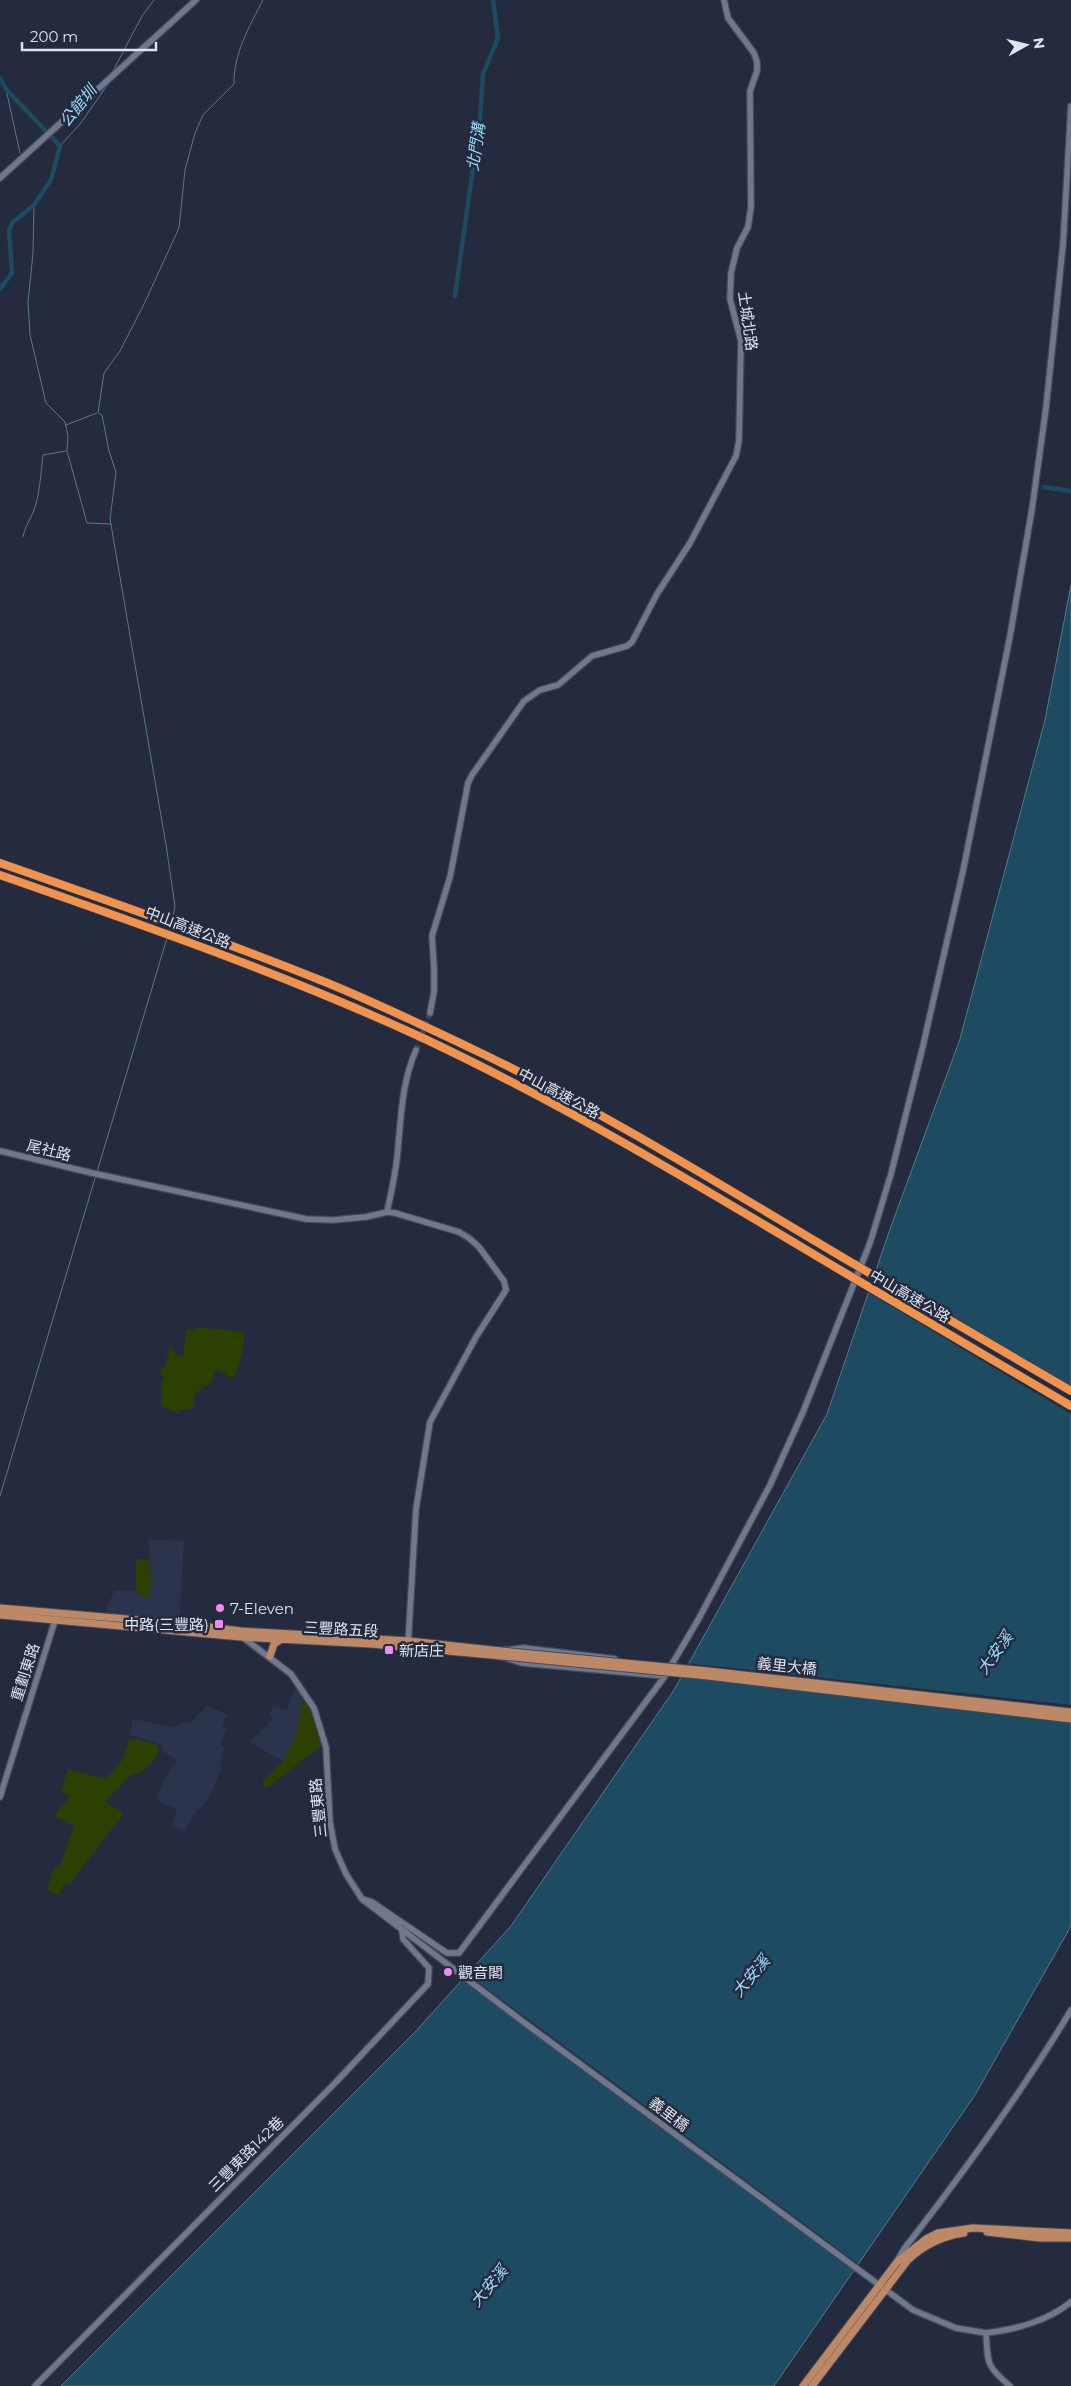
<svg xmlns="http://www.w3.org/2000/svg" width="1071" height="2386" font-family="Montserrat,'Noto Sans TC',sans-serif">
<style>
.built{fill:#2b344d}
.green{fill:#2e4001}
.water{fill:#1d4b61;stroke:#57798c}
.pier{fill:#242b3e}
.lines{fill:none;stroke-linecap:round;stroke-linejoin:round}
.stream{stroke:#57798c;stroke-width:1}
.canal{stroke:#1d4b61;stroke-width:4.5}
.minor-tunnel{stroke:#404759;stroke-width:5.5;stroke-dasharray:5.5 3;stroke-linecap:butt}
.minor-casing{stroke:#444959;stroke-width:8}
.major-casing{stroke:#444959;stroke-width:9}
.highway-casing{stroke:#444959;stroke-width:9}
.minor{stroke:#70788e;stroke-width:5.5}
.major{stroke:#bd8866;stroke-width:7}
.highway{stroke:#f1934c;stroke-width:8}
.major-bridge-casing{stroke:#444959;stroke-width:9;stroke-linecap:butt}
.highway-bridge-casing{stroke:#444959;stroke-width:9;stroke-linecap:butt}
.major-bridge{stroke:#bd8866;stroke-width:7}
.highway-bridge{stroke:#f1934c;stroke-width:8}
.poi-dot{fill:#f489f0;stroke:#242b3e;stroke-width:2}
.labels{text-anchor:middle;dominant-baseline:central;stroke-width:5;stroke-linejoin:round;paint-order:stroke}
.street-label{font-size:15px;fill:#dfe4f0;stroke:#242b3e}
.poi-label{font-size:15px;fill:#dfe4f0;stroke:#242b3e;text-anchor:start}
.water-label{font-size:16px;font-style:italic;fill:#99d9fa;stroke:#242b3e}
</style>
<rect width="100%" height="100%" fill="#242b3e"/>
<!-- built -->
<path class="built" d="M148,1539L184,1541L180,1616L169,1619L105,1615L108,1604L115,1590L136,1591L138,1595L149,1598L151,1581Z
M297,1684L304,1694L302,1708L296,1735L283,1761L249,1742L274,1718L269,1716L273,1706L287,1710Z
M207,1706L227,1714L222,1727L227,1729L220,1744L224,1748L220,1765L222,1767L208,1800L192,1817L185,1831L171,1826L177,1809L158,1801L156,1797L163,1785L161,1784L177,1761L163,1751L161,1744L130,1735L133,1719L174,1727L182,1722H191Z"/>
<!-- green -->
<path class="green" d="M195,1327L244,1332V1346L235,1377H231L216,1369L212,1383L203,1387L194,1396V1409L178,1410L180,1415L161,1405V1382L164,1376L160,1374L162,1367H165L169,1348L174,1349L175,1355L183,1357L186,1329L194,1331Z
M136,1559L149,1560L151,1581L149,1598H143L136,1591Z
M304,1694L317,1720L322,1745L266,1789L263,1784V1781L283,1761L296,1735Z
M130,1738L157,1745L159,1754L141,1773H132L105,1802L124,1813L69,1885L64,1884L59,1895L47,1890L54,1867L59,1869L74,1825L54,1816L70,1796L61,1792L68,1769L105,1779L122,1761Z"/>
<!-- water -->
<path class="water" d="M1071,585V1926L975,2095L774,2386H61L415,2032L511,1926L674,1690L827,1414L890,1229L960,1039L1045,720Z"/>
<!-- pier -->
<path class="pier" d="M874,1269L1071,1387V1414L866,1291Z
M686,1663L1071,1705V1719L679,1676Z
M466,1973L861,2266L858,2270L462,1977Z"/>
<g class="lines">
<!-- stream -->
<path class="stream" d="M113,71L142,16L154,0
M6,89L20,153
M60,146L80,124L111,80
M34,205L33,253L28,302L30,335L46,403L65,422L68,436L67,451L87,523L111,524
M66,425L97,413
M23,537C25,525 32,518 35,507C40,491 41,472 43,455L66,451
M172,920L175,906L166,845L110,519L116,472L109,451L102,415L98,413L104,373L120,351L144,304L179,228L185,170L195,133L203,115L234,84C233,55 250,25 263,0
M97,1172L167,938
M0,1496L96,1175"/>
<!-- canal -->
<path class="canal" d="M0,78L6,89L60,146L51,180L34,205L13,222L9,230L12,273L0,289
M455,296L480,118L483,74L498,38L493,0
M1044,487L1071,491"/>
<!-- minor-tunnel -->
<path class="minor-tunnel" d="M416,1050L430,1013"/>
<!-- minor casing -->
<g class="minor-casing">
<path id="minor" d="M0,178L196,0
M430,1013L434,992V968L432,936L450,877L468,783L472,775L524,701L540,690L558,685L592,656L627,646L632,642L657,594L690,543L736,456L739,440L741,341L730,299L731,273L737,248L748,227L751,207L750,91L757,71V62L754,53L728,18L724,0
M0,1151L92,1173L306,1219L333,1220L366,1217L387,1212L395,1213L459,1232L469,1238L479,1247L504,1281L506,1290L476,1337L430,1422L416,1509L408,1645
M387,1212C391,1194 395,1176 397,1158C401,1121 401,1084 416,1050
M241,1636L291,1674L314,1708L326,1747L330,1822L335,1849L346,1874L362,1899L522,2021L913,2310L956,2328L986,2333C988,2364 986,2366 1010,2386
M505,1650L524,1648L615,1659
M503,1657L522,1663L665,1676
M0,1797L56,1617
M362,1899L372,1902L447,1953H459L665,1676L698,1620L770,1485L803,1412L870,1243L891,1174L922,1050L963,871L1010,636L1032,509L1046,408L1063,245L1071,106
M897,2261L904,2249C964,2172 1021,2094 1071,2010
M986,2333C1016,2329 1046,2322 1071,2302
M35,2386L336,2082L428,1984L429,1968L403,1939L402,1931"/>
</g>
<!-- major casing -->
<g class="major-casing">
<path id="major" d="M0,1608L185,1624L241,1631L409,1641L501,1651
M0,1615L241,1637L371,1644L502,1656
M270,1656L274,1644L280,1640
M987,2232L1040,2238H1071
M803,2386L897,2262L926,2239L938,2233L973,2228L1071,2233
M812,2386L908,2260C924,2245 942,2236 964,2233"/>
</g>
<!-- highway casing -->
<g class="highway-casing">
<path id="highway" d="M0,863C109,901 218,939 325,982C379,1004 431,1029 483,1054C607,1114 724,1187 842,1257
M0,875C143,925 287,975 425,1039C567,1106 701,1187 835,1267"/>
</g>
<!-- minor -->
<use href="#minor" class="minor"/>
<!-- major -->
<use href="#major" class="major"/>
<!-- highway -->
<use href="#highway" class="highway"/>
<!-- major-bridge casing -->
<g class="major-bridge-casing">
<path id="major-bridge" d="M501,1651L708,1671L1071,1712
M502,1656L708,1676L1071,1719"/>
</g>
<!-- highway-bridge casing -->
<g class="highway-bridge-casing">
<path id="highway-bridge" d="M842,1257L1071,1391
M835,1267L1071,1406"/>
</g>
<!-- major-bridge -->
<use href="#major-bridge" class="major-bridge"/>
<!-- highway-bridge -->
<use href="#highway-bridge" class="highway-bridge"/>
</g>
<!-- markers -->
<g class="poi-dot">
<circle cx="220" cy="1608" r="5"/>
<rect x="214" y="1619" width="10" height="10" rx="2.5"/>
<rect x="384" y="1645" width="10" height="10" rx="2.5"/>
<circle cx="448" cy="1972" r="5"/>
</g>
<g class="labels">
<!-- street labels -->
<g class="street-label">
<text transform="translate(748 321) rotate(82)">土城北路</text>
<text transform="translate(188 927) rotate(21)">中山高速公路</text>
<text transform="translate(559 1093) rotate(28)">中山高速公路</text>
<text transform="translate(49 1150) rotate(14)">尾社路</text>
<text transform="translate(910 1296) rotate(30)">中山高速公路</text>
<text transform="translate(341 1629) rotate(3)">三豐路五段</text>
<text transform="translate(787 1666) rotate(6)">義里大橋</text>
<text transform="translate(25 1672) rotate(-72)">重劃東路</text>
<text transform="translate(318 1808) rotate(-96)">三豐東路</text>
<text transform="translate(669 2114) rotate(37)">義里橋</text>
<text transform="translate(246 2154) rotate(-45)">三豐東路142巷</text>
</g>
<!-- poi labels -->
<g class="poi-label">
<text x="230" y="1608">7-Eleven</text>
<text x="209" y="1624" text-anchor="end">中路(三豐路)</text>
<text x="399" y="1650">新店庄</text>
<text x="458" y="1972">觀音閣</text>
</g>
<!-- water labels -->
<g class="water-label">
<text transform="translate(78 106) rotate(-51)">公館圳</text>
<text transform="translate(476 147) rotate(-82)">北門溝</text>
<text transform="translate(995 1653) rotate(-54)">大安溪</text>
<text transform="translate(751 1976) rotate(-50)">大安溪</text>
<text transform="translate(489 2286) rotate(-50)">大安溪</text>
</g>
</g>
<!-- north arrow -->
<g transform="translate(1026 45) rotate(82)" stroke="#242b3e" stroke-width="4" paint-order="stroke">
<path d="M0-4L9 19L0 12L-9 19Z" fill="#dfe4f0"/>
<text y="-8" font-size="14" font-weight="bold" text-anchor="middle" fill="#dfe4f0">N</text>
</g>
<!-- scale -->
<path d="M22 42v8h134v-8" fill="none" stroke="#dfe4f0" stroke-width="2.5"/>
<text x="30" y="42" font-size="15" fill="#dfe4f0" stroke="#242b3e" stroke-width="4" paint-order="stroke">200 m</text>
</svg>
